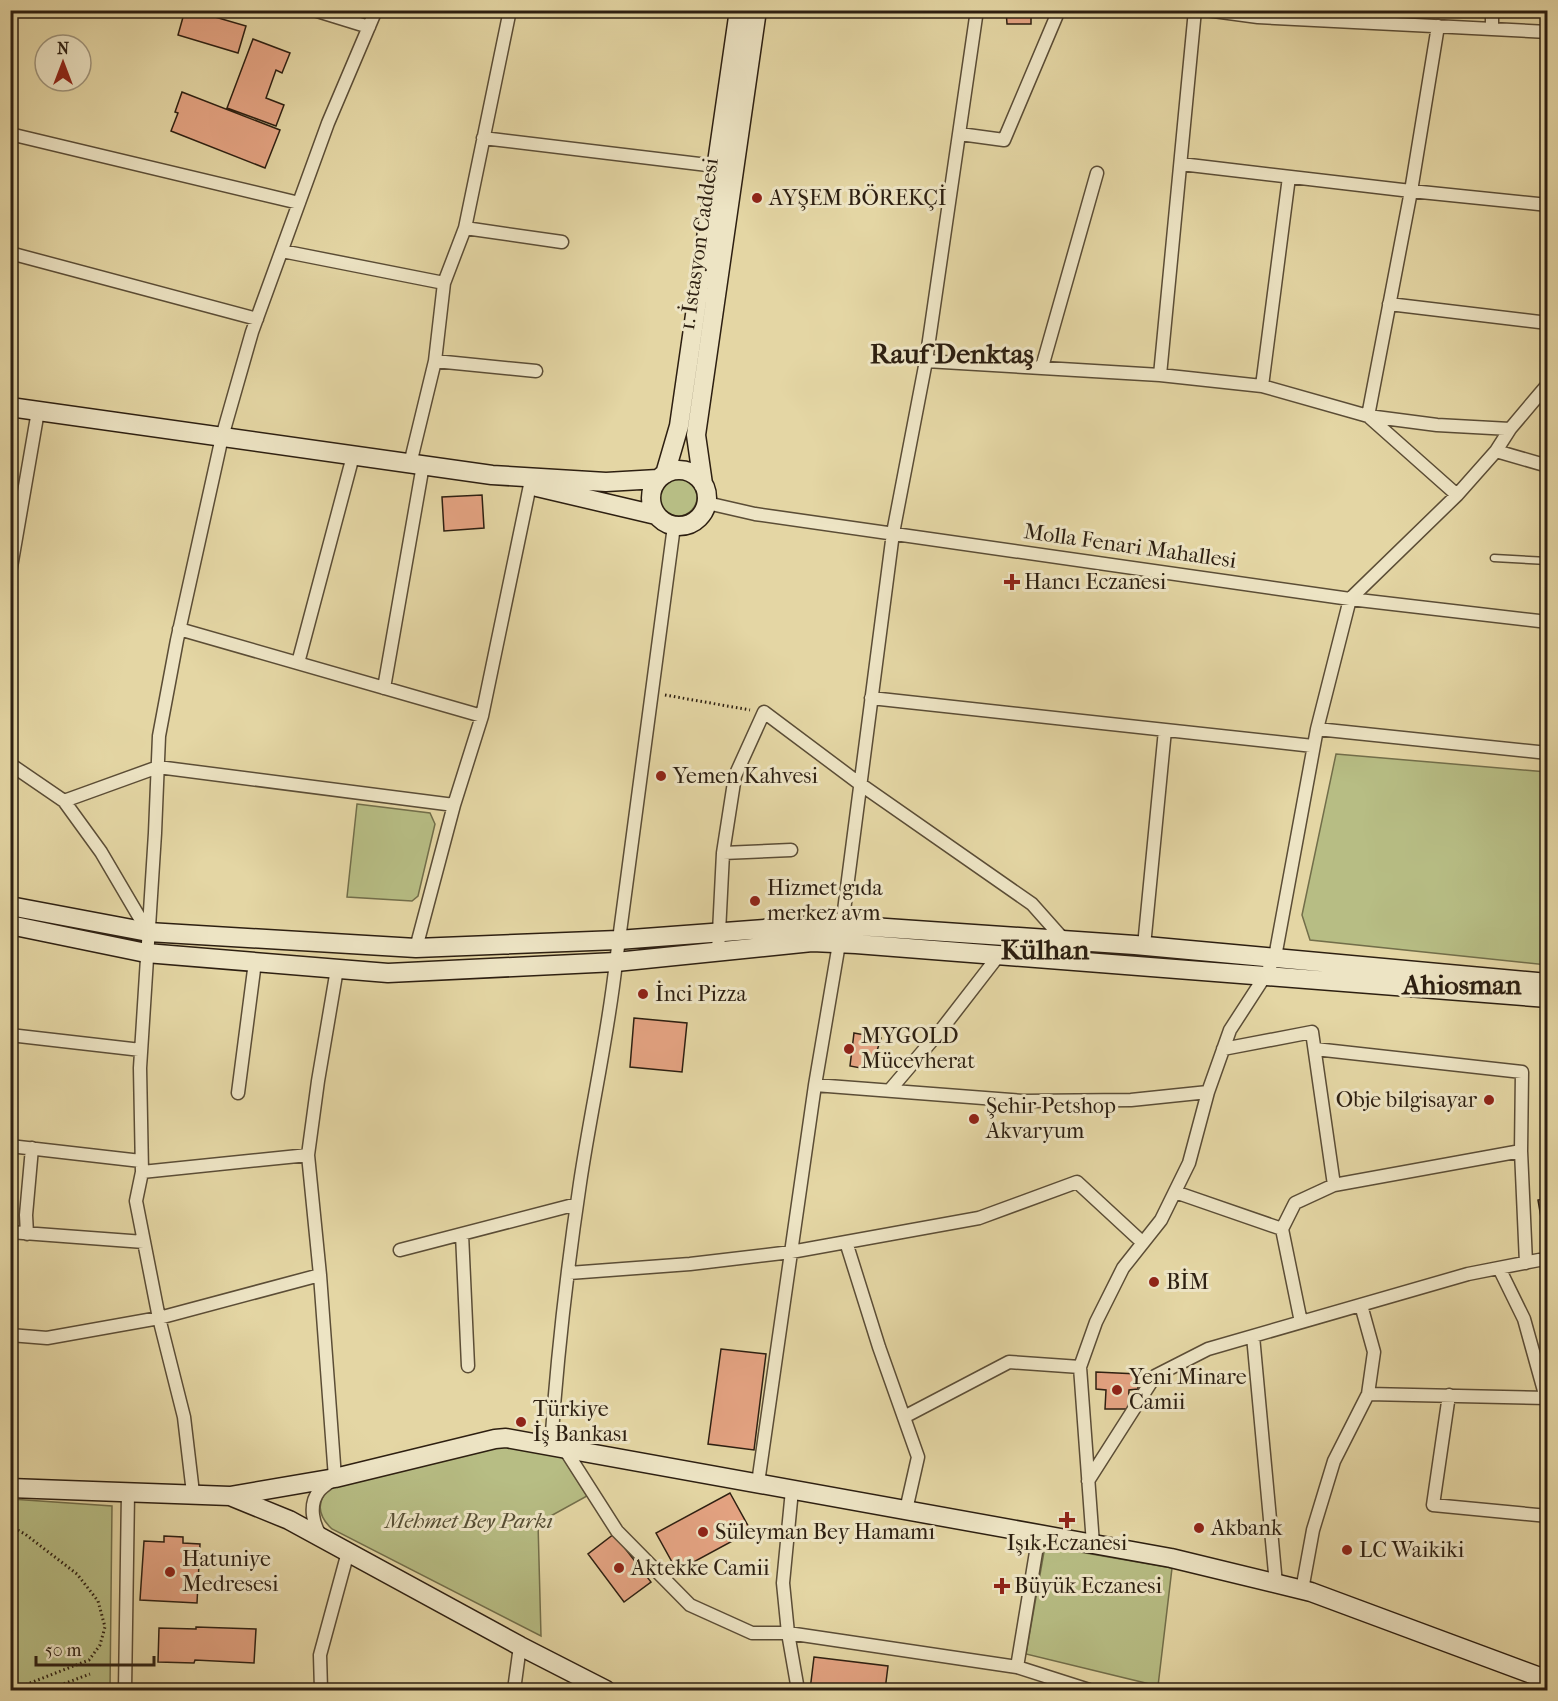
<svg xmlns="http://www.w3.org/2000/svg" width="1558" height="1701" font-family="'IM FELL French Canon',serif">
<style>
.green{fill:#b7bd84;stroke:#726e4a;stroke-width:1.5}
.building{fill:#e4a382;stroke:#2d1f11;stroke-width:1.5}
.lines{fill:none;stroke-linecap:round;stroke-linejoin:round}
.lane-casing{stroke:#5b4d36;stroke-width:9}
.street-casing{stroke:#5b4d36;stroke-width:15}
.secondary-casing{stroke:#2d1f11;stroke-width:21}
.path{stroke:#2d1f11;stroke-width:3;stroke-dasharray:1.5 3;stroke-linecap:butt}
.lane{stroke:#ede4c4;stroke-width:6}
.street{stroke:#ede4c4;stroke-width:12}
.secondary{stroke:#ede4c4;stroke-width:18}
.poi-dot{fill:#8f2418;stroke:#ede4c4;stroke-width:2}
.labels{text-anchor:middle;dominant-baseline:central;stroke-width:6;stroke-linejoin:round;paint-order:stroke}
.poi-label{font-size:22px;fill:#2d1f11;stroke:#ede4c4;text-anchor:start}
.street-label{font-size:22px;fill:#2d1f11;stroke:#ede4c4}
.park-label{font-size:22px;font-style:italic;fill:#564e34;stroke:#ede4c4}
.district-label{font-size:28px;font-weight:bold;fill:#2d1f11;stroke:#ede4c4}
</style>
<rect width="100%" height="100%" fill="#e4d6a4"/>
<filter id="stains"><feTurbulence type="fractalNoise" baseFrequency=".00333" numOctaves="4"/><feColorMatrix values="0 0 0 0 .2 0 0 0 0 .09 0 0 0 0 .02 0 0 0 .5 -.17"/></filter>
<radialGradient id="worn" r=".72"><stop offset=".6" stop-color="#630" stop-opacity="0"/><stop offset="1" stop-color="#630" stop-opacity=".3"/></radialGradient>
<!-- green -->
<path class="green" d="M659 497a19 19 0 1 1 38 0a19 19 0 1 1-38 0Z
M1336,754L1547,772V965L1310,940L1302,915Z
M357,804L430,813L435,824L418,896L412,901L347,897Z
M507,1443L560,1453L587,1496L538,1523L541,1636L332,1529C317,1515 316,1501 331,1486Z
M11,1499L112,1506L110,1690H11Z
M1045,1546L1172,1568L1158,1686L1026,1654Z"/>
<!-- building -->
<path class="building" d="M185,10H191L246,26L238,53L178,35Z
M1006,10H1031V24H1007Z
M253,39L290,53L282,73L276,70L266,98L284,105L276,126L227,108Z
M182,92L280,130L265,168L171,131L178,113L175,112Z
M482,495L484,528L444,531L442,497Z
M634,1018L687,1023L682,1072L630,1067Z
M854,1033L881,1038L871,1070L850,1066Z
M1548,1198V1234L1544,1235L1538,1200Z
M721,1349L766,1354L754,1450L708,1444Z
M1096,1372L1138,1374V1389L1129,1390L1128,1409H1105L1106,1390L1096,1389Z
M730,1493L751,1531L677,1571L656,1533Z
M614,1534L651,1582L624,1602L588,1554Z
M164,1536L183,1537V1543L200,1544L197,1603L140,1600L144,1541L164,1542Z
M196,1627L256,1629L254,1663L195,1660L194,1663L158,1662L159,1628L196,1629Z
M814,1657L888,1666L885,1690H810Z"/>
<g class="lines">
<!-- lane casing -->
<g class="lane-casing">
<path id="lane" d="M1494,558L1548,561"/>
</g>
<!-- street casing -->
<g class="street-casing">
<path id="street" d="M314,10L369,27
M1206,10L1258,17L1548,32
M1438,26L1411,191L1368,416L1437,425L1510,429
M1492,29V10
M10,134L299,203
M960,134L1004,140L1059,10
M483,138L716,166
M1181,164L1411,191L1548,205
M465,228L562,242
M282,251L444,283
M10,253L257,319
M1389,304L1548,323
M435,361L536,371
M926,361L1160,375L1262,386L1368,416L1457,495
M1042,367L1097,173
M1160,375L1195,10
M1262,386L1289,177
M1496,451L1548,466
M410,464L435,361L444,283L465,228L510,10
M707,503L755,514L1350,599L1548,622
M10,573L38,411
M179,629L482,716
M298,663L353,456
M384,688L423,465
M871,698L1313,746
M1317,729L1548,753
M10,764L64,801L101,852L148,932
M64,801L158,767L454,805
M723,853L791,850
M1144,946L1165,730
M416,948L454,805L482,716L530,485
M718,952L723,853L735,776L764,712L860,784L1032,904L1064,940
M10,1035L141,1050
M1223,1049L1312,1032L1334,1185
M1315,1049L1522,1072L1521,1151L1526,1263
M815,1085L1023,1101L1131,1100L1208,1092
M889,1091L941,1030L999,955
M238,1093L255,962
M10,1146L141,1161
M142,1172L308,1155
M1175,1192L1282,1229L1301,1322
M1282,1229L1295,1203L1334,1185L1521,1151
M10,1232L144,1242
M27,1234L26,1215L32,1148
M462,1234L468,1366
M846,1242L879,1347L918,1457L906,1510
M400,1250L577,1204
M1499,1268L1524,1319L1546,1398
M569,1273L690,1264L791,1252L979,1218L1077,1182L1143,1243
M10,1335L47,1338L159,1318L320,1275
M1253,1336L1276,1584
M1368,1394L1548,1398
M1449,1395L1433,1505L1548,1516
M904,1417L1009,1362L1080,1367
M551,1446C557,1358 567,1270 580,1183C591,1109 608,1036 616,962L674,526
M564,1448L617,1531L690,1605L752,1633H788L1017,1667L1089,1690
M1088,1481L1155,1376L1208,1349L1468,1274L1539,1260H1548
M758,1483L815,1085L842,926L893,533L926,361L977,10
M792,1490L783,1583L788,1633L798,1690
M193,1493L184,1417L159,1318L136,1201L142,1172L140,1068L155,833L159,736L177,640L222,437L252,332L328,123L376,10
M322,1538C313,1525 308,1505 319,1491C323,1486 330,1482 335,1478L320,1275L308,1155L318,1081L337,969
M1093,1544L1080,1367L1096,1322L1123,1268L1161,1220L1189,1163L1208,1092L1230,1030L1265,976L1275,957L1317,729L1350,599L1457,495L1496,451L1510,429L1548,384
M1302,1590L1313,1530L1334,1461L1368,1394L1374,1352L1361,1305
M1017,1667L1039,1534
M125,1690L128,1493
M321,1690L320,1655L348,1552
M514,1690L520,1646"/>
</g>
<!-- secondary casing -->
<g class="secondary-casing">
<path id="secondary" d="M10,407L492,475L606,482L658,479
M651 498a28 28 0 1 1 56 0a28 28 0 1 1-56 0Z
M665,474L679,426L739,10
M703,484L696,435L757,10
M537,487L656,515
M10,906L148,932L416,948L618,940L817,925L857,926L1135,945L1548,983
M10,925L146,953L388,973L616,962L812,942L856,944L1548,998
M10,1488L230,1496L335,1478L495,1439L506,1438L1171,1558L1311,1592L1548,1680
M230,1496L289,1520L520,1646L606,1690"/>
</g>
<!-- path -->
<path class="path" d="M665,695L750,710
M10,1526L25,1534L77,1574L98,1601L105,1627L100,1645L89,1660L12,1690
M47,1690L90,1674"/>
<!-- lane -->
<use href="#lane" class="lane"/>
<!-- street -->
<use href="#street" class="street"/>
<!-- secondary -->
<use href="#secondary" class="secondary"/>
</g>
<!-- markers -->
<g class="poi-dot">
<circle cx="757" cy="198" r="6"/>
<path d="M1009 573h6v6h6v6h-6v6h-6v-6h-6v-6h6z"/>
<circle cx="661" cy="776" r="6"/>
<circle cx="755" cy="901" r="6"/>
<circle cx="643" cy="994" r="6"/>
<circle cx="849" cy="1049" r="6"/>
<circle cx="1489" cy="1100" r="6"/>
<circle cx="974" cy="1119" r="6"/>
<circle cx="1154" cy="1282" r="6"/>
<circle cx="1117" cy="1390" r="6"/>
<circle cx="521" cy="1422" r="6"/>
<path d="M1064 1511h6v6h6v6h-6v6h-6v-6h-6v-6h6z"/>
<circle cx="1199" cy="1528" r="6"/>
<circle cx="703" cy="1532" r="6"/>
<circle cx="1347" cy="1550" r="6"/>
<circle cx="619" cy="1568" r="6"/>
<circle cx="170" cy="1572" r="6"/>
<path d="M999 1577h6v6h6v6h-6v6h-6v-6h-6v-6h6z"/>
</g>
<g class="labels">
<!-- poi labels -->
<g class="poi-label">
<text x="769" y="198">AYŞEM BÖREKÇİ</text>
<text x="1024" y="582">Hancı Eczanesi</text>
<text x="673" y="776">Yemen Kahvesi</text>
<text x="767" y="888">Hizmet gıda<tspan x="767" dy="25">merkez avm</tspan></text>
<text x="655" y="994">İnci Pizza</text>
<text x="861" y="1036">MYGOLD<tspan x="861" dy="25">Mücevherat</tspan></text>
<text x="1477" y="1100" text-anchor="end">Obje bilgisayar</text>
<text x="986" y="1106">Şehir Petshop<tspan x="986" dy="25">Akvaryum</tspan></text>
<text x="1166" y="1282">BİM</text>
<text x="1129" y="1377">Yeni Minare<tspan x="1129" dy="25">Camii</tspan></text>
<text x="533" y="1409">Türkiye<tspan x="533" dy="25">İş Bankası</tspan></text>
<text x="1211" y="1528">Akbank</text>
<text x="715" y="1532">Süleyman Bey Hamamı</text>
<text x="1067" y="1543" text-anchor="middle">Işık Eczanesi</text>
<text x="1359" y="1550">LC Waikiki</text>
<text x="182" y="1559">Hatuniye<tspan x="182" dy="25">Medresesi</tspan></text>
<text x="631" y="1568">Aktekke Camii</text>
<text x="1014" y="1586">Büyük Eczanesi</text>
</g>
<!-- street labels -->
<g class="street-label">
<text transform="translate(699 244) rotate(-82)">1. İstasyon Caddesi</text>
<text transform="translate(1130 546) rotate(8)">Molla Fenari Mahallesi</text>
</g>
<!-- park labels -->
<g class="park-label">
<text x="469" y="1521">Mehmet Bey Parkı</text>
</g>
<!-- district labels -->
<g class="district-label">
<text x="952" y="353">Rauf Denktaş</text>
<text x="1045" y="949">Külhan</text>
<text x="1462" y="984">Ahiosman</text>
</g>
</g>
<!-- margin -->
<rect width="1558" height="1701" fill="none" stroke="#e4d6a4" stroke-width="36"/>
<rect x="12" y="12" width="1534" height="1677" fill="none" stroke="#2d1f11" stroke-width="3"/>
<rect x="18" y="18" width="1522" height="1665" fill="none" stroke="#2d1f11" stroke-width="1.5"/>
<!-- north arrow -->
<g transform="translate(63 63)"><circle r="28" fill="#ede4c4" stroke="#a0957c" stroke-width="1.5"/>
<path d="M0-4.5L10 22L0 15L-10 22Z" fill="#8f2418"/>
<text y="-9" font-size="16" font-weight="bold" text-anchor="middle" fill="#2d1f11">N</text>
</g>
<!-- scale -->
<path d="M36 1656v9h118v-9" fill="none" stroke="#2d1f11" stroke-width="3"/>
<text x="45" y="1656" font-size="18" fill="#2d1f11" stroke="#ede4c4" stroke-width="4.5" paint-order="stroke">50 m</text>
<rect width="100%" height="100%" filter="url(#stains)"/>
<rect width="100%" height="100%" fill="url(#worn)"/>
</svg>
